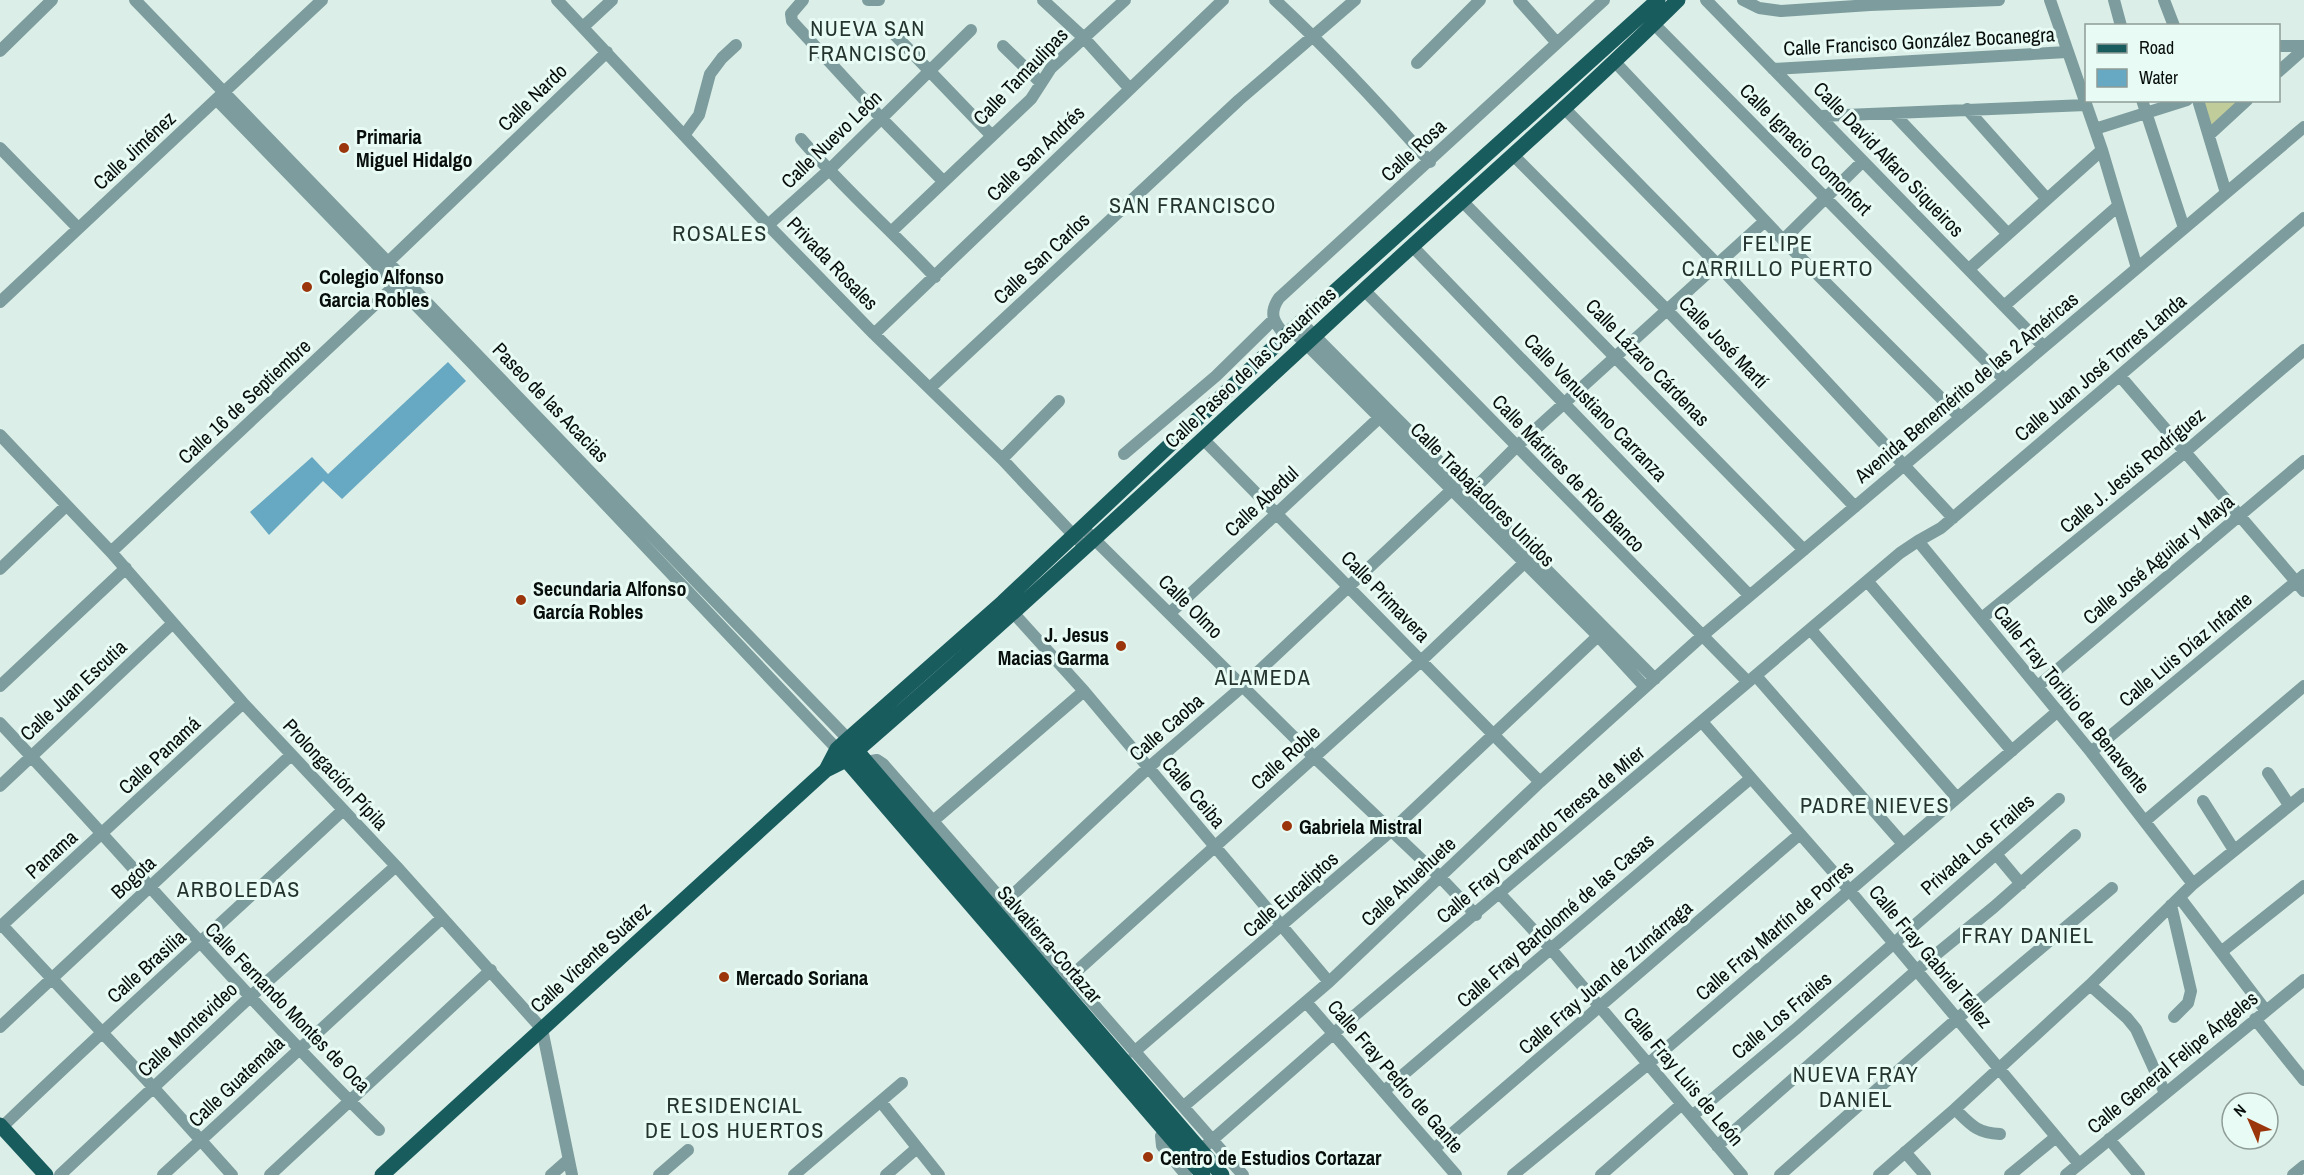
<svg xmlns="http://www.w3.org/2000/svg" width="2304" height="1175" font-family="'Archivo Narrow',sans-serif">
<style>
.green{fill:#c0cd9a}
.water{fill:#67a8c2}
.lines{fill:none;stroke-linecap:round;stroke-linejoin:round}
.minor{stroke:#7d9c9d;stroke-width:12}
.major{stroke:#185c5e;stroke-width:15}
.poi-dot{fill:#9b350b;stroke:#e8fbf4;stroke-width:2}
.labels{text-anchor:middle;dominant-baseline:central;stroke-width:6;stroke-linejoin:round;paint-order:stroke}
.street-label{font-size:20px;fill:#080e0c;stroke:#e8fbf4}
.poi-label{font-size:20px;font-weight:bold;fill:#080e0c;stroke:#e8fbf4;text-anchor:start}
.quarter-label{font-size:22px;letter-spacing:1.5px;fill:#24332e;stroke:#e8fbf4}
</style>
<rect width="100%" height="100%" fill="#dbeee7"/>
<!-- green -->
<path class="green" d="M2202,100L2242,101L2211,130Z"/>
<!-- water -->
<path class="water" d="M448,362L466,381L342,499L323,481L269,535L250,512L312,457L328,474Z"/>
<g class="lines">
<!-- minor -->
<path class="minor" d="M135,0L848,739
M557,0L768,225L874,334L1002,459L1079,541
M803,0L791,14L792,21L881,118L943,181
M868,0H879
M1043,0L1084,38L1130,89
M1275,0C1330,51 1380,105 1430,162
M1519,0L1557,43
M1706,0C1818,115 1931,230 2043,346
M1743,0L1759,8L1781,11L1870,5L1999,0
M2050,0L2102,150L2137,268
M2114,0L2121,26
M2164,0L2174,26
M1654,24L2004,379
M583,27L612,0
M895,35L991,135
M1003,46L1040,82
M2278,46H2304
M0,51L52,0
M1614,61L1783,240L1960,417
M1417,63L1480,0
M1773,69L2067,52
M2278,72L2304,49
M217,100L470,361L837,749
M2142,100L2184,228
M2198,100L2226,193
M1563,107L1718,265L1953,518
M1967,109L2047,199
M1893,113L2008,234
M1821,116L2086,105
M2095,129L2187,100
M685,134L699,115L710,74L722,58L736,45
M2209,135L2247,100
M801,139C843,188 891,230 935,277
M0,148L78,228
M1513,155L1667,310L1855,507
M1463,202L1804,550
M768,225L828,171L971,30
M892,231L1031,99L1051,68L1125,0
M1783,240L1862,162
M1413,247L1749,595
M384,266L607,52
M1969,269L2102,150
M1364,290L1748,682
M0,302L322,0
M2004,306L2118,206
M1301,322L1655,679
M1292,330L1598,636L1645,687
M874,334L1223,0
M1286,336C1274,323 1268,314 1279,298L1604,0
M2120,376L2304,591
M930,388L1239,100L1355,0
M0,435L111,552L243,703L396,866L542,1029L572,1175
M1203,439L1540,782
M1124,454L1216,376L1273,320
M1002,459L1059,401
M1465,498L1516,447L1765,221
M1088,533L1314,757L1441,878L1476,915
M1918,541L2091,752L2193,884
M111,552L401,280
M0,569L66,506
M1868,582L2012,751
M1008,607L1084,691L1329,982
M1170,613L1379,418
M1982,618L2185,452L2304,350
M1811,630L1957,798
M1756,676L1903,844
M0,686L126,568
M2038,686L2304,461
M0,723C127,858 247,1000 379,1130
M1703,723L1850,891L2079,1164
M2091,752L2304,575
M866,762L877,760L883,764L1243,1175
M2268,773L2289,805
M0,786L173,623
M2203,801L2234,850
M933,821L1084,691
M2145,821L2304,686
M1996,854L2021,884
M1500,894L1551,949L1742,1175
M2180,898L2266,1011
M1004,903L1148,768L1243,686L1460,482
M2171,905L2191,991L2188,1003L2174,1017
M2,925L153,1087L232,1175
M0,927L243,703
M2221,952L2304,886
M1069,978L1422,660L1524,563
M2090,985L2127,1018L2136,1029L2165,1093
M1306,1002L1456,1175
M2255,1019L2304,1080
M0,1027L291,755
M1134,1052L1391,831L1598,636
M1384,1091L1751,778
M881,1102L939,1175
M1184,1106L1329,982L1540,782L1702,636L2304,127
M1955,1109C1971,1125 1977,1133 2000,1134
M1692,1116L1797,1028L2059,799
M1169,1124L1161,1136L1162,1146L1186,1175
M0,1129C112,1021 229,917 342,811
M2109,1139L2139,1175
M1717,1146L1917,970L1994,907L2075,835
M1434,1149L1800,834
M1905,1152L1925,1175
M1195,1155L1334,1033L1900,553L1918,541L1941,528L2304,218
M60,1175L250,997L396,866
M163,1175L442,918
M270,1175L491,970
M551,1175L568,1160
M659,1175L688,1150
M794,1175L902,1083
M886,1175L917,1148
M1513,1175L1648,1064L2058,711
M1601,1175L1682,1104
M1780,1175L1958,1018L2112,888
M1879,1175L1955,1109L2090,985L2193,884L2304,794
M2010,1175L2056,1137
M2066,1175L2304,980
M2293,1175L2304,1166"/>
<!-- major -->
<path class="major" d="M850,743L1222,1175
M841,754L1203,1175
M826,770L837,749L848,739L1003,602L1292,330L1658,0
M0,1125L46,1175
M382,1175L826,770L846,760C1022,608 1191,450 1362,292C1467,195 1576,101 1678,0"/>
</g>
<!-- markers -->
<g class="poi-dot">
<circle cx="344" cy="148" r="6"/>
<circle cx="307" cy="287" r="6"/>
<circle cx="521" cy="600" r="6"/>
<circle cx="1121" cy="646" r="6"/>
<circle cx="1287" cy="826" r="6"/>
<circle cx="724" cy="977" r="6"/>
<circle cx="1148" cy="1157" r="6"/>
</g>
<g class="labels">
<!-- street labels -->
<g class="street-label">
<text transform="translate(1919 41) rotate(-3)">Calle Francisco González Bocanegra</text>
<text transform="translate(1020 76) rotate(-46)">Calle Tamaulipas</text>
<text transform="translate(532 97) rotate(-44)">Calle Nardo</text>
<text transform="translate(831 139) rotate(-44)">Calle Nuevo León</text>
<text transform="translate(1806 149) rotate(45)">Calle Ignacio Comonfort</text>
<text transform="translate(134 150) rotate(-43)">Calle Jiménez</text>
<text transform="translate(1413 150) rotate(-43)">Calle Rosa</text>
<text transform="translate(1035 153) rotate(-44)">Calle San Andrés</text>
<text transform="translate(1889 159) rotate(46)">Calle David Alfaro Siqueiros</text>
<text transform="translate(1041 258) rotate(-43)">Calle San Carlos</text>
<text transform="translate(833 263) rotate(46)">Privada Rosales</text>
<text transform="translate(1724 342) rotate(46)">Calle José Martí</text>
<text transform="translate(1648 362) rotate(46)">Calle Lázaro Cárdenas</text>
<text transform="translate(1250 367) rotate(-43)">Calle Paseo de las Casuarinas</text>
<text transform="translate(2100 367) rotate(-40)">Calle Juan José Torres Landa</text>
<text transform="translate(1966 387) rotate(-40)">Avenida Benemérito de las 2 Américas</text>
<text transform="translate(244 401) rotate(-43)">Calle 16 de Septiembre</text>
<text transform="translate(551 402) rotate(46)">Paseo de las Acacias</text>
<text transform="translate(1596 407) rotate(46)">Calle Venustiano Carranza</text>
<text transform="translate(2132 470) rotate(-40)">Calle J. Jesús Rodríguez</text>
<text transform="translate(1569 473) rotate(46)">Calle Mártires de Río Blanco</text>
<text transform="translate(1483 494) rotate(45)">Calle Trabajadores Unidos</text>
<text transform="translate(1261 501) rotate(-43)">Calle Abedul</text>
<text transform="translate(2158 559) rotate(-40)">Calle José Aguilar y Maya</text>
<text transform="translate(1386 596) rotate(46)">Calle Primavera</text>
<text transform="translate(1191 606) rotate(45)">Calle Olmo</text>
<text transform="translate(2185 649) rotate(-40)">Calle Luis Díaz Infante</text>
<text transform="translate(73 690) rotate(-43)">Calle Juan Escutia</text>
<text transform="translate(2072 699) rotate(51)">Calle Fray Toribio de Benavente</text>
<text transform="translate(1166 727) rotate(-41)">Calle Caoba</text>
<text transform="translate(159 755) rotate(-43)">Calle Panamá</text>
<text transform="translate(1285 757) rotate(-42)">Calle Roble</text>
<text transform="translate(336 774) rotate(47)">Prolongación Pípila</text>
<text transform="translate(1194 792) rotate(50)">Calle Ceiba</text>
<text transform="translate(1540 834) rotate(-40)">Calle Fray Cervando Teresa de Mier</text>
<text transform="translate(1977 844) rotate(-41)">Privada Los Frailes</text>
<text transform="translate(51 854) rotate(-42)">Panama</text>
<text transform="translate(133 877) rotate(-43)">Bogota</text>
<text transform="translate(1408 881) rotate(-43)">Calle Ahuehuete</text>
<text transform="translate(1290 894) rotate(-41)">Calle Eucaliptos</text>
<text transform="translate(1555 920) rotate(-41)">Calle Fray Bartolomé de las Casas</text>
<text transform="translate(1774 930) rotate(-41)">Calle Fray Martín de Porres</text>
<text transform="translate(1050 944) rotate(49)">Salvatierra-Cortazar</text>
<text transform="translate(1931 956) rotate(50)">Calle Fray Gabriel Téllez</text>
<text transform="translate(590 957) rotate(-42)">Calle Vicente Suárez</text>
<text transform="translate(146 966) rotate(-42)">Calle Brasilia</text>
<text transform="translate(1605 977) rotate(-41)">Calle Fray Juan de Zumárraga</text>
<text transform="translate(288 1007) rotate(46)">Calle Fernando Montes de Oca</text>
<text transform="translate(1781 1015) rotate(-40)">Calle Los Frailes</text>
<text transform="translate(187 1029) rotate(-43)">Calle Montevideo</text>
<text transform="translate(2172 1062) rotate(-39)">Calle General Felipe Ángeles</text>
<text transform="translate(1396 1076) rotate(49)">Calle Fray Pedro de Gante</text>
<text transform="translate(1684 1076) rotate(50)">Calle Fray Luis de León</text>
<text transform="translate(236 1081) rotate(-43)">Calle Guatemala</text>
</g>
<!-- poi labels -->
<g class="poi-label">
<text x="356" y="136">Primaria<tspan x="356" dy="23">Miguel Hidalgo</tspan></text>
<text x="319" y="276">Colegio Alfonso<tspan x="319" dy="23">Garcia Robles</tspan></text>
<text x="533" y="588">Secundaria Alfonso<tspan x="533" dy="23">García Robles</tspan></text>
<text x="1109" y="634" text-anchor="end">J. Jesus<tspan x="1109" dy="23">Macias Garma</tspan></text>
<text x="1299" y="826">Gabriela Mistral</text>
<text x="736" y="977">Mercado Soriana</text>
<text x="1160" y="1157">Centro de Estudios Cortazar</text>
</g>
<!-- quarter labels -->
<g class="quarter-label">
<text x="868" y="28">NUEVA SAN<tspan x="868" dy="25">FRANCISCO</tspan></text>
<text x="1193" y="205">SAN FRANCISCO</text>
<text x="720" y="233">ROSALES</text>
<text x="1778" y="243">FELIPE<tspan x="1778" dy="25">CARRILLO PUERTO</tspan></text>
<text x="1263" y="677">ALAMEDA</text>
<text x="1875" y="805">PADRE NIEVES</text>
<text x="239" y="889">ARBOLEDAS</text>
<text x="2028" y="935">FRAY DANIEL</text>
<text x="1856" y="1074">NUEVA FRAY<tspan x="1856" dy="25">DANIEL</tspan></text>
<text x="735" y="1105">RESIDENCIAL<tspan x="735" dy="25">DE LOS HUERTOS</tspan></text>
</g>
</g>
<!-- legend -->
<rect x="2085" y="24" width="195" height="78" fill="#e8fbf4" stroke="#8e9c97" stroke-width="1.5"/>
<rect x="2097" y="44" width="30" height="9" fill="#185c5e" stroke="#8e9c97" stroke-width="1.5"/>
<text x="2139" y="54" font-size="18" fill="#080e0c">Road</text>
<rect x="2097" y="69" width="30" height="18" fill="#67a8c2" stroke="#8e9c97" stroke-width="1.5"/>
<text x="2139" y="84" font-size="18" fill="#080e0c">Water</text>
<!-- north arrow -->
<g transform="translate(2250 1121) rotate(316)"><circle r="28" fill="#e8fbf4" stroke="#8e9c97" stroke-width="1.5"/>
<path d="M0-4.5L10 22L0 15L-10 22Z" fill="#9b350b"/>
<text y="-9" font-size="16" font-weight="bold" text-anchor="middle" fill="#080e0c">N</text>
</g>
</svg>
